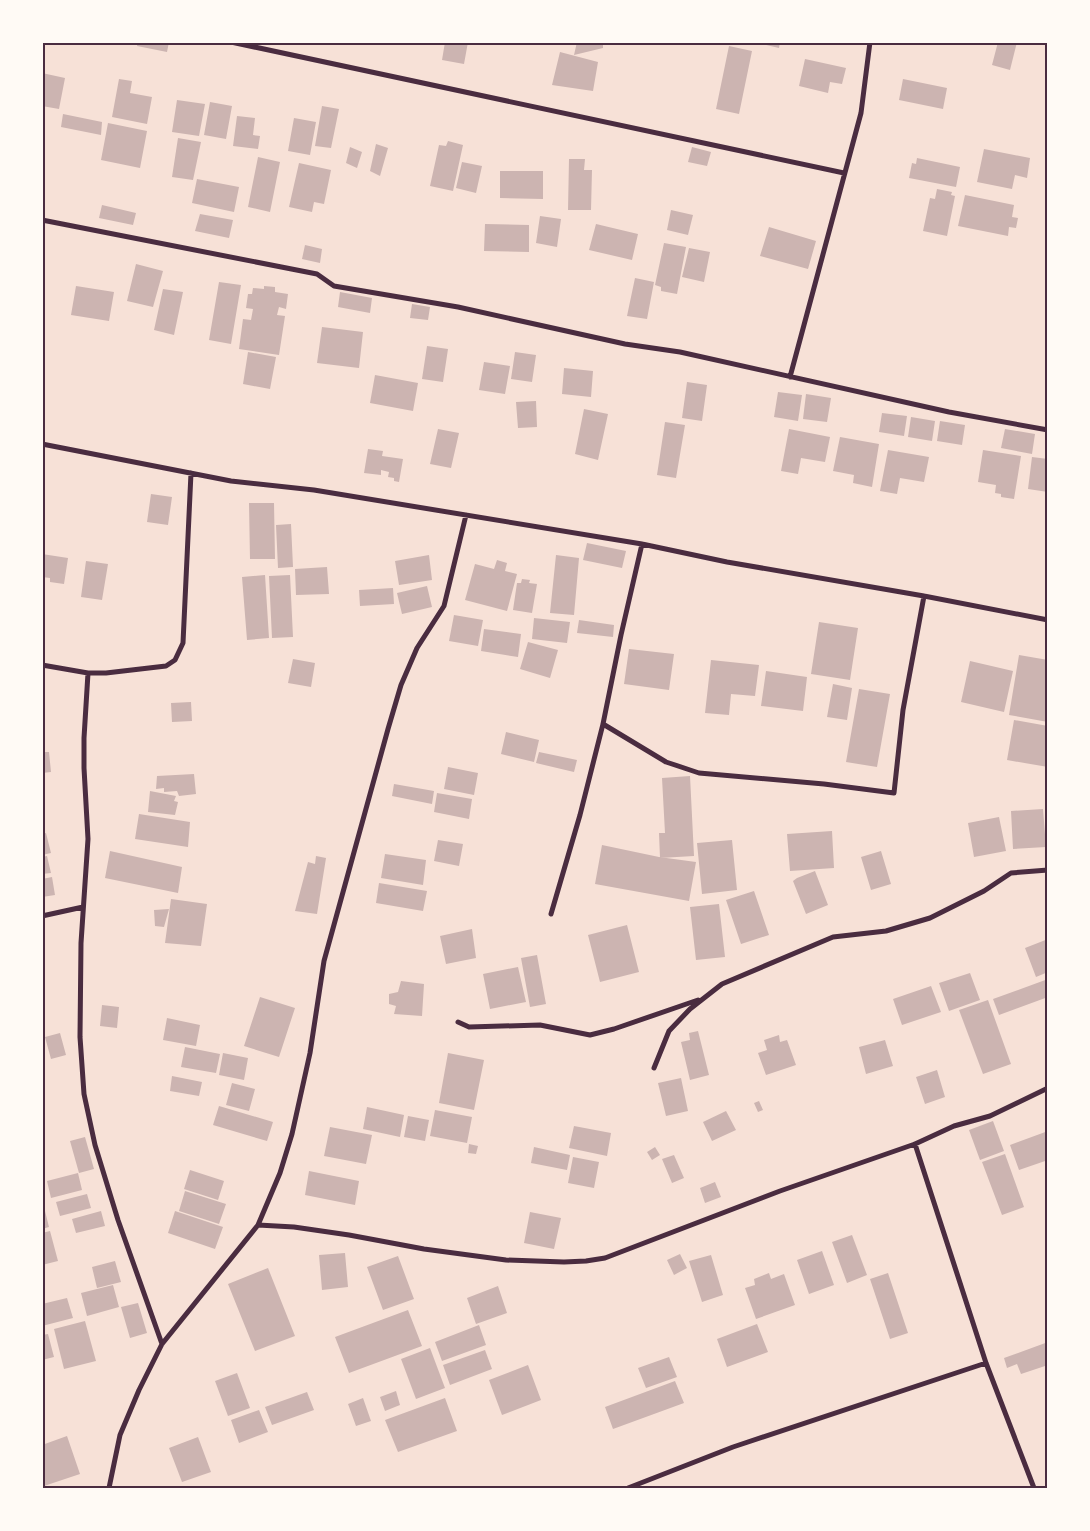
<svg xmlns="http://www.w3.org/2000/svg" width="1090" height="1531" font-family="'Golos Text',sans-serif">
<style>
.building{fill:#ccb4b1}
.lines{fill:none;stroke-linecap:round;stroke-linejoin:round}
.minor{stroke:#4a2c40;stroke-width:5}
.neatline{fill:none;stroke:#4a2c40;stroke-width:2}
</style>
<rect width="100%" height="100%" fill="#f7e1d7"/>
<!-- building -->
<path class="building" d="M138,42H169L167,52L137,46Z
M445,42H468L464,64L442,60Z
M577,42H603V48L574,55Z
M754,42H780L779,48Z
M998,42H1017L1010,70L992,65Z
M729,46L752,51L739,114L716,109Z
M560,52L598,62L593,91L552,85Z
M805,59L846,68L842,84L830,82L828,93L799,86Z
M42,73L65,78L59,109L42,106Z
M119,79L132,81L130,93L152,97L147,124L112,117Z
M903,79L947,88L943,109L899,100Z
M177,100L205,104L199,136L172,132Z
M210,102L232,106L226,139L204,135Z
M322,106L339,109L331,148L315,146Z
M63,114L102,122L101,135L61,127Z
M237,116L255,118L253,135L260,136L258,149L233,146Z
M294,118L316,122L310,155L288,151Z
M108,123L147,131L140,168L101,160Z
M178,138L201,142L193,180L172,177Z
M448,141L463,145L453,191L430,186L439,145L446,146Z
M376,144L388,148L380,176L370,171Z
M350,147L362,152L357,168L346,163Z
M692,147L711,152L707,166L688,162Z
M984,149L1030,158L1027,178L1015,175L1012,189L977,182Z
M258,157L280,162L270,212L248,207Z
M917,158L960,167L956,187L909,178L912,163L916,164Z
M569,159H585L584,170H592L591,210H568Z
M462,162L482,166L476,193L456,188Z
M299,163L331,170L324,204L314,202L312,212L289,207Z
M500,171H543V199L500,198Z
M197,179L239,187L234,212L192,203Z
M937,189L952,192L951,195L955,196L947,236L923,231L930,198L935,199Z
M965,195L1014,205L1012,217L1018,218L1016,228L1009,227L1008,236L958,226Z
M102,205L136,213L133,225L99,218Z
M671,210L693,215L688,235L667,230Z
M200,214L233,220L229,238L195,231Z
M540,216L561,219L557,247L536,243Z
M485,224L529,225V252L484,251Z
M596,224L638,234L632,260L589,250Z
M769,227L816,241L808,269L760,256Z
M664,243L686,247L677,294L661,291V287L655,285Z
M305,245L322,249L320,263L302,259Z
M689,248L710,252L704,282L682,277Z
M136,264L163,271L153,307L127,301Z
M635,278L654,282L647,319L627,316Z
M219,282L241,285L231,344L209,340Z
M76,286L114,292L109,321L71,315Z
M264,286L275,287V292L288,294L286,309L279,307L277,315L285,316L279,355L239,349L243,319L251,320L253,309L246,308L248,294H252L253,288L264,289Z
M163,289L183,292L174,335L154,330Z
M340,292L372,298L370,313L338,307Z
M412,304L430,307L428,320L410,318Z
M322,327L363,332L359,368L317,363Z
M427,346L448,349L443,382L422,379Z
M248,352L276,357L270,389L243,384Z
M515,352L536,355L532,382L511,379Z
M484,362L510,366L505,394L479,390Z
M564,368L593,371L591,397L562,394Z
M375,375L418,383L413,411L370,403Z
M687,382L707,385L702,421L682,418Z
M778,392L802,395L798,421L774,417Z
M806,394L831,398L827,422L803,419Z
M536,401L537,427L518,428L516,402Z
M584,409L608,414L598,460L575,454Z
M882,413L907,416L904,436L879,432Z
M911,417L935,421L932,441L908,437Z
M940,421L965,425L962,445L937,441Z
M665,422L685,425L676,478L657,475Z
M438,429L459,433L451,468L430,464Z
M789,429L830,437L825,462L801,458L798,474L781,471Z
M1005,429L1035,434L1032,454L1001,448Z
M840,437L879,444L872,487L853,483L854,475L833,471Z
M368,449L383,451L382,456L403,459L399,482L394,481V478L388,477L389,472L381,470V475L364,473Z
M888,450L929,457L924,482L900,478L897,494L880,491Z
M983,450L1021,456L1014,499L1001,497V494L995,493L996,485L978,482Z
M1032,457L1048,459V492L1028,489Z
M151,494L172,497L168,525L147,522Z
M249,503H274L275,559H250Z
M291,524L293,567L278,568L276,525Z
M587,543L626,551L622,568L583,560Z
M42,554L68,558L64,584L50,582V578L42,577Z
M429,555L432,580L399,585L395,561Z
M556,555L579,558L574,615L550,613Z
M497,560L507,563L505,571L517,574L507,611L465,600L475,564L494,569Z
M86,561L108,564L102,600L81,597Z
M327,567L329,594L296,595L295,569Z
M265,575L269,638L247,640L242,577Z
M290,575L293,637L272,638L269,576Z
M522,579L530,580L529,583L537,584L532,613L513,610L517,583H521Z
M427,586L432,607L402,614L397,593Z
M393,588L394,604L360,606L359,590Z
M454,615L483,620L478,646L449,641Z
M534,618L570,622L567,643L532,639Z
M579,620L614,625L613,637L577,633Z
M819,622L858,628L850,680L811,674Z
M484,629L521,634L518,657L481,651Z
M528,642L558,650L550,678L520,669Z
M629,649L674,654L669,690L624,684Z
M1019,655L1048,660V722L1009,715Z
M293,659L315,663L311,687L288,683Z
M711,660L759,665L755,696L731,694L729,715L705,713Z
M970,661L1013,671L1004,712L961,702Z
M766,671L807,677L803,711L761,706Z
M833,684L852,688L847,720L827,717Z
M859,689L890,694L877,767L846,762Z
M191,702L192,721L172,722L171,703Z
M1014,720L1048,726V767L1007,760Z
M506,732L539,740L534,762L501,754Z
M42,752H49L51,772L42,773Z
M539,752L577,760L574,772L536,763Z
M448,767L478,773L474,795L444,789Z
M194,774L196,794L179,796L177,791L164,792V788L156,789L157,776Z
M690,776L694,856L660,858L659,833H665L662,778Z
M394,784L434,791L432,804L392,796Z
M150,791L176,796L174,801L178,802L175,815L148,812Z
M437,793L472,799L469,819L434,812Z
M1043,809L1046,847L1013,849L1011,811Z
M139,814L190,822L188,847L135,839Z
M999,817L1006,851L974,857L968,823Z
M832,831L834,868L790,871L787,834Z
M46,833L51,853L42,855V834Z
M438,840L463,844L459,866L434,861Z
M732,840L737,890L702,894L697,843Z
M602,845L659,857L696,862L689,901L595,884Z
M110,851L182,867L178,893L105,878Z
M881,851L891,884L871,890L861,857Z
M385,854L426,860L423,885L381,878Z
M47,856L51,873L42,874V857Z
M316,856L326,858L317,914L295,911L308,862L315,864Z
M815,871L828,905L806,914L793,881L797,878Z
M52,877L55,895L42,897V879Z
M379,883L427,891L423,911L376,903Z
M754,891L769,935L741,944L726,900Z
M171,899L207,904L201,946L165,943Z
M719,904L725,957L696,960L690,907Z
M169,909L164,927L155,926L154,910Z
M627,925L639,972L600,982L588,935Z
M472,929L476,958L446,964L440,936Z
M1048,939V972L1036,977L1025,948Z
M537,955L546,1004L530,1007L521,958Z
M518,967L526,1002L490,1009L483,974Z
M970,973L980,1000L949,1011L939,983Z
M1048,979V997L999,1015L993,999Z
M401,981L424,984L422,1016L394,1014L396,1006L389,1004V994L398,992Z
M931,986L941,1012L902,1025L893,999Z
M260,997L295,1008L279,1057L244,1046Z
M988,1000L1011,1064L983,1074L959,1010Z
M102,1005L119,1007L117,1028L100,1026Z
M167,1018L200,1025L196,1046L163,1040Z
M698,1031L709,1075L690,1080L681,1042L690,1040L689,1033Z
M60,1033L66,1055L51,1059L45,1037Z
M779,1035L780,1042L787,1040L796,1065L766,1075L758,1053L767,1050L764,1040Z
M885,1040L893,1066L866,1074L859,1047Z
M185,1047L220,1054L216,1073L181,1067Z
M223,1053L248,1058L244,1080L219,1075Z
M448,1053L484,1060L474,1110L439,1103Z
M937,1070L945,1097L925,1104L916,1077Z
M172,1076L202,1082L199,1096L170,1091Z
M681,1078L688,1111L666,1116L658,1083Z
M232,1083L255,1089L249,1111L226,1105Z
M759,1101L763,1110L758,1112L754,1103Z
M219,1106L273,1122L267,1141L213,1125Z
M367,1107L404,1115L400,1137L363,1129Z
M435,1110L472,1117L467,1143L430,1136Z
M726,1111L736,1130L712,1141L703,1122Z
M408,1116L429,1120L425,1141L404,1137Z
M993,1121L1004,1151L980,1160L969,1130Z
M574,1126L611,1133L607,1156L569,1148Z
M330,1127L372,1135L366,1164L324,1156Z
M1048,1131V1160L1019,1170L1010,1145Z
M85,1137L94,1169L79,1173L70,1141Z
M469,1144L478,1146L476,1154L468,1153Z
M534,1147L570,1155L567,1170L531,1163Z
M655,1147L660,1155L652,1160L647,1152Z
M1005,1154L1024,1207L1002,1215L982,1162Z
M674,1155L684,1178L672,1183L662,1159Z
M573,1157L599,1162L594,1188L568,1183Z
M190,1170L224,1181L218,1200L184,1189Z
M309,1171L359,1181L355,1205L305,1195Z
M78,1173L82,1190L51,1198L47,1181Z
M715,1182L721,1197L705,1203L700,1188Z
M185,1191L226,1204L219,1224L179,1211Z
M87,1194L91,1208L60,1216L56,1202Z
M44,1207L49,1227L42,1229V1208Z
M101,1211L105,1226L76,1233L72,1219Z
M175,1211L223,1227L215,1249L168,1233Z
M530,1212L561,1218L554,1249L524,1243Z
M50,1231L58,1261L42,1265V1233Z
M852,1235L867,1275L847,1283L832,1242Z
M822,1251L834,1285L809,1294L797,1260Z
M345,1253L348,1287L322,1290L319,1255Z
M680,1254L687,1268L674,1275L667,1260Z
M711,1255L723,1295L702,1302L689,1261Z
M398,1256L414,1299L383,1310L367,1267Z
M115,1261L121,1282L97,1288L92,1267Z
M268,1268L295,1336L255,1351L228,1284Z
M769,1273L771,1279L784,1274L795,1305L756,1319L745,1288L755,1285L754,1279Z
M888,1273L908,1333L890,1339L870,1279Z
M113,1285L119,1307L87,1316L81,1293Z
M498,1286L507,1313L476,1324L467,1298Z
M67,1298L73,1318L42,1326V1304Z
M138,1303L147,1333L130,1338L121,1307Z
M408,1310L422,1346L349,1373L335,1337Z
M85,1321L96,1361L64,1369L54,1329Z
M757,1324L768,1352L727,1367L717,1339Z
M479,1325L486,1345L442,1361L435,1342Z
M48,1334L54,1357L42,1360V1335Z
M1048,1342V1365L1021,1374L1017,1364L1007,1368L1004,1358Z
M430,1348L445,1388L416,1399L401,1359Z
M485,1350L492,1369L450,1385L443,1365Z
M669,1357L677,1377L646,1388L638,1368Z
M528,1365L541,1400L502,1415L489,1380Z
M237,1373L250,1408L228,1416L215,1381Z
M675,1381L684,1403L613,1429L605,1407Z
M396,1391L400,1405L385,1411L380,1397Z
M307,1392L314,1410L272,1425L265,1407Z
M363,1398L371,1421L356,1426L348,1404Z
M445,1398L457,1431L398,1452L385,1420Z
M259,1410L268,1432L239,1443L231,1420Z
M67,1436L80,1474L44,1486L42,1482V1445Z
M198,1437L211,1472L182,1482L169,1448Z"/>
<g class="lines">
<!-- minor -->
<path class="minor" d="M231,42L844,173
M42,220L317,274L334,286L458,307L625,344L680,352L949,412L1048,430
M790,377L861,113L870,42
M42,444L231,481L314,490L642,544L727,562L924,596L1048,620
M42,665L88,673H106L166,666L175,660L183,643L191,473
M88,673L84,738V768L88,839L81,943L80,1037L84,1094L95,1145L118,1220L162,1344
M603,724L666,762L699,773L824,784L894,793L903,710L924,596
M551,914L580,815L603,724L621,635L642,544
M42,916L83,907
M458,1022L469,1027L540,1025L590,1035L614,1029L698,1000
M654,1068L669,1031L690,1009L722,984L833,937L886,931L930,918L984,891L1011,873L1048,870
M915,1144L986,1363L1034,1488
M258,1225L294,1227L349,1235L424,1249L506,1260L564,1262L586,1261L605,1258L780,1191L915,1144L954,1126L990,1116L1048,1088
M109,1488L120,1435L139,1390L162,1344L258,1225L280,1173L292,1134L310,1053L324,961L388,729L401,685L417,648L444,606L466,515
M628,1488L733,1447L986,1363"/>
</g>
<!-- border -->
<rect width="1090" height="1531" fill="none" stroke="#fffaf5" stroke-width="88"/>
<rect x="44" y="44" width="1002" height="1443" class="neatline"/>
</svg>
